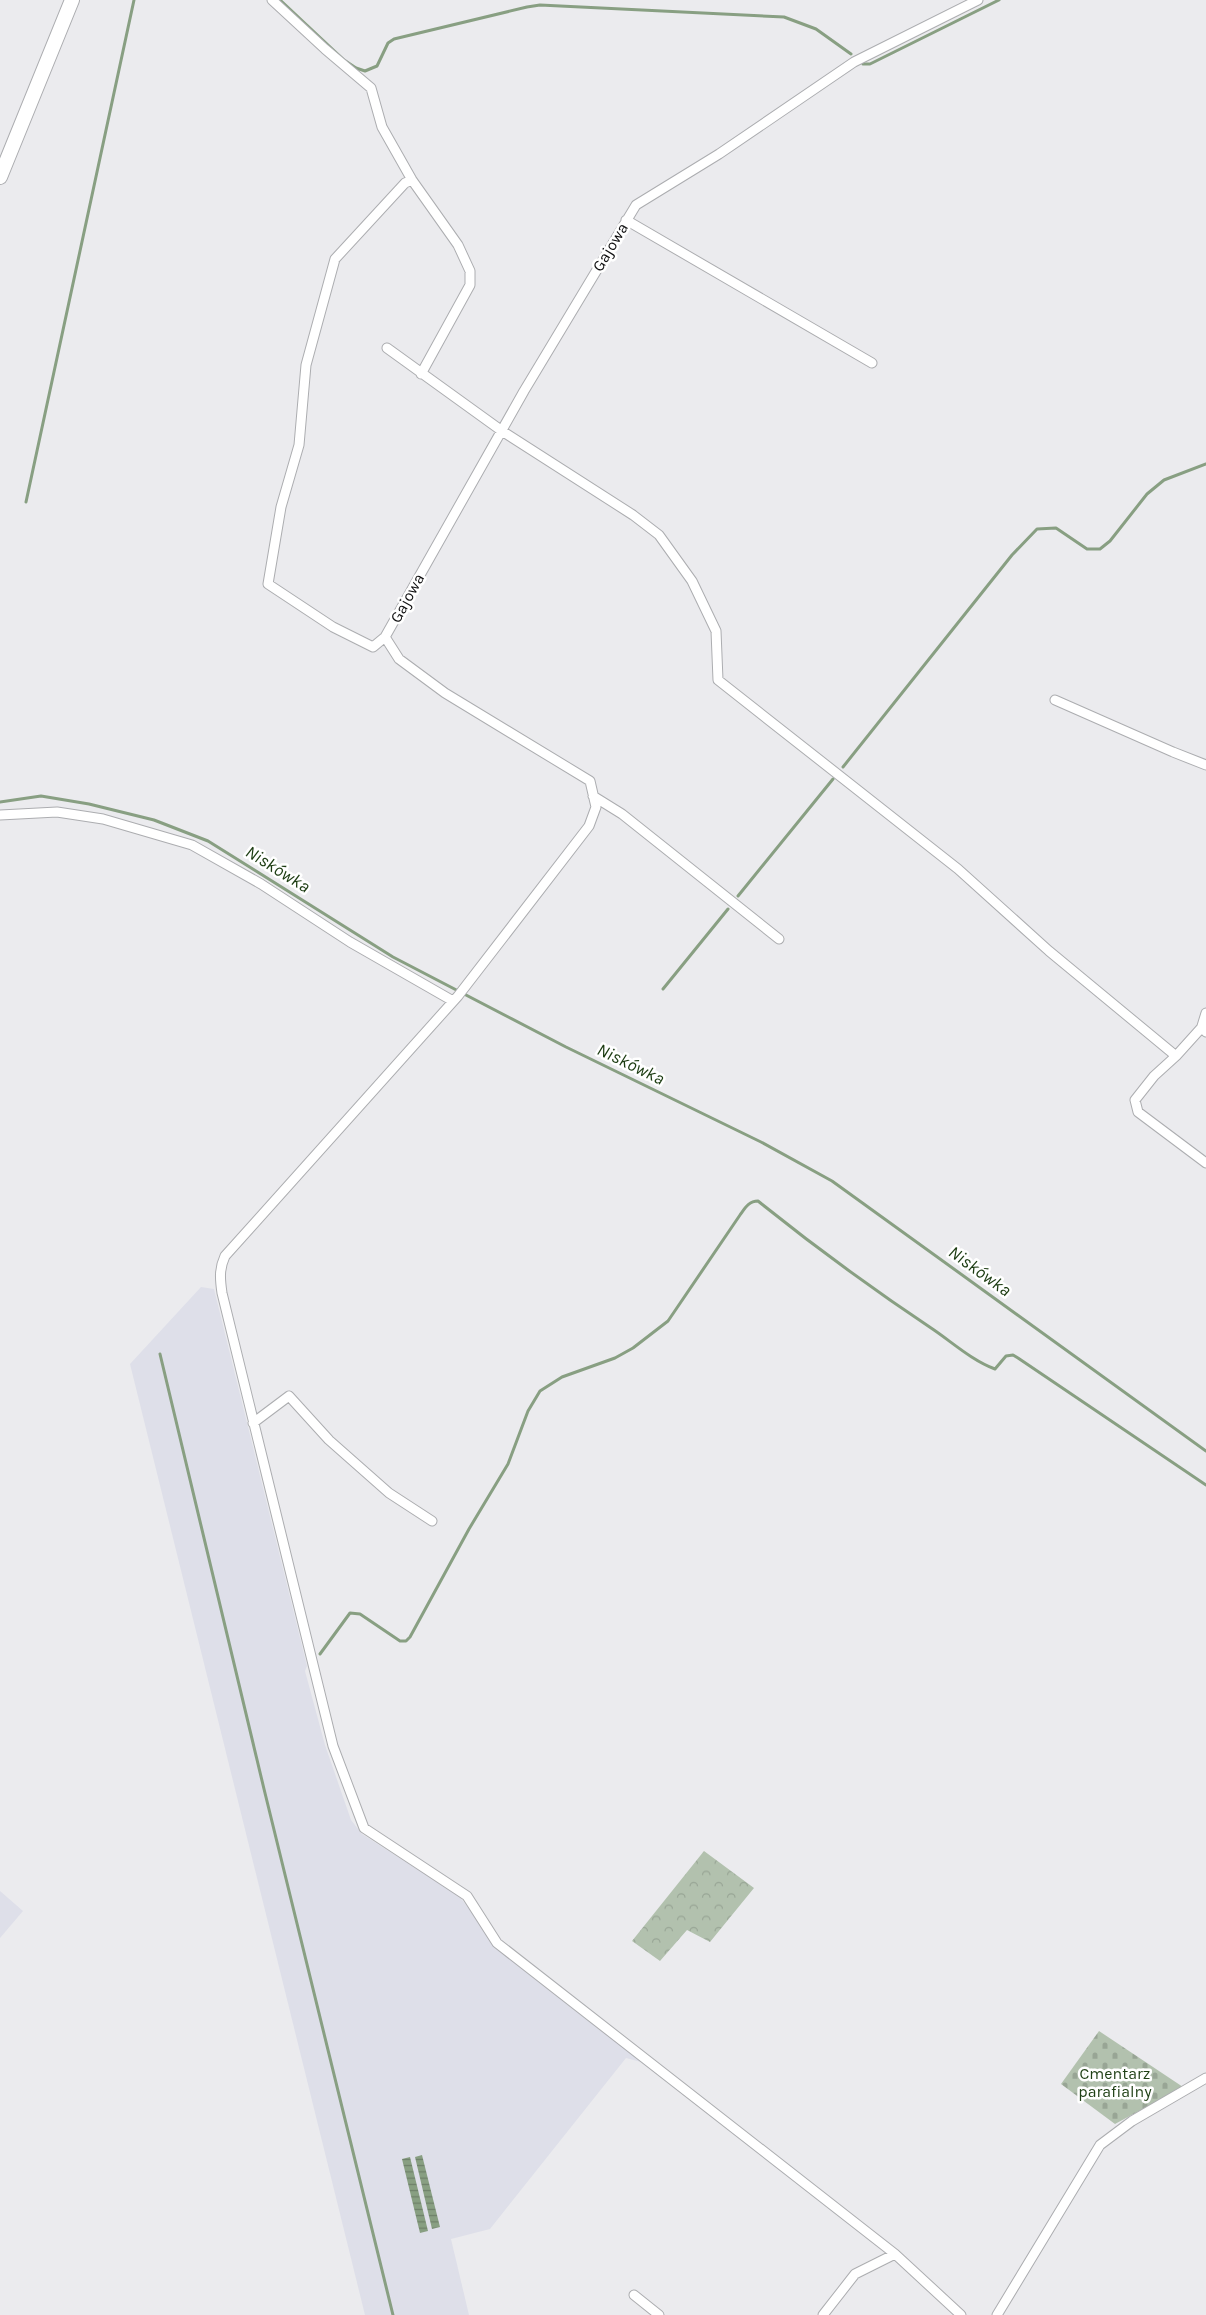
<svg xmlns="http://www.w3.org/2000/svg" width="1206" height="2315" font-family="Karla,sans-serif">
<style>
.built{fill:#dedfe9}
.forest{fill:url(#forest-crowns)}
.cemetery{fill:url(#cemetery-stones)}
.water{fill:url(#water-rules)}
.lines{fill:none;stroke-linecap:round;stroke-linejoin:round}
.stream{stroke:#889f82;stroke-width:3}
.street-casing{stroke:#acadb0;stroke-width:11}
.primary-casing{stroke:#acadb0;stroke-width:16}
.street{stroke:#fff;stroke-width:9}
.primary{stroke:#fff;stroke-width:14}
.labels{text-anchor:middle;dominant-baseline:central;stroke-width:5;stroke-linejoin:round;paint-order:stroke}
.street-label{font-size:16px;fill:#101011;stroke:#fff}
.park-label{font-size:16px;fill:#1e3f14;stroke:#fff}
.water-label{font-size:18px;font-style:italic;fill:#1b3b11;stroke:#fff}
</style>
<defs>
<pattern id="forest-crowns" width="20" height="18" patternUnits="userSpaceOnUse" patternTransform="scale(1.25)"><rect width="20" height="18" fill="#b2c1ae"/><path d="M2 6a3 3 0 1 1 6 0M12 15a3 3 0 1 1 6 0" fill="none" stroke="#98a595"/></pattern>
<pattern id="cemetery-stones" width="16" height="16" patternUnits="userSpaceOnUse" patternTransform="scale(1.25)"><rect width="16" height="16" fill="#b2c1ae"/><path d="M2 7V4a2 2 0 0 1 4 0v3zM10 15v-3a2 2 0 0 1 4 0v3z" fill="#98a595"/></pattern>
<pattern id="water-rules" width="6" height="5" patternUnits="userSpaceOnUse" patternTransform="scale(1.25)"><rect width="6" height="5" fill="#889f82"/><path d="M0 2.5h6" fill="none" stroke="#6e8069"/></pattern>
</defs>
<rect width="100%" height="100%" fill="#ebebee"/>
<!-- built -->
<path class="built" d="M201,1287L214,1289L307,1666L305,1671L312,1697L325,1745L351,1820L362,1834L459,1896L504,1953L641,2062L626,2058L490,2229L451,2239L469,2315H365L130,1364Z
M0,1891L23,1911L0,1938Z"/>
<!-- forest -->
<path class="forest" d="M704,1851L754,1888L710,1942L687,1930L660,1961L632,1941Z"/>
<!-- cemetery -->
<path class="cemetery" d="M1099,2031L1183,2087L1115,2124L1061,2084Z"/>
<!-- water -->
<path class="water" d="M422,2155L440,2227L432,2229L415,2157Z
M410,2157L428,2231L420,2233L402,2159Z"/>
<g class="lines">
<!-- stream -->
<path class="stream" d="M280,0L344,60L356,68L365,71L377,66L388,43L394,39L527,7L540,5L784,17L816,29L851,54
M863,64H870L999,0
M26,502L134,0
M843,767L1012,555L1037,529L1056,528L1087,549H1100L1110,541L1147,494L1164,480L1206,464
M0,802L41,796L89,804L154,820L208,841L393,957L566,1047L761,1142L832,1181L1206,1451
M738,896L833,779
M663,989L728,909
M160,1354L264,1789L393,2315
M320,1654L350,1613L360,1614L400,1641H406L410,1637L469,1529L508,1464L528,1411L540,1391L562,1377L615,1358L633,1348L668,1321L740,1215C745,1208 749,1201 758,1201C815,1247 874,1290 934,1330C953,1343 973,1361 995,1369L1006,1356L1013,1355L1018,1358L1206,1485"/>
<!-- street casing -->
<g class="street-casing">
<path id="street" d="M272,0L325,49L371,88L382,127L412,180L458,245L470,271V285L421,374
M412,180L405,183L335,259L306,365L299,445L281,507L268,584L333,627L373,647L385,637L524,391L636,205L719,154L854,62L978,0
M626,220L872,363
M387,348L502,431L633,515L659,535L692,581L716,631L718,680L958,869L1049,951L1176,1056L1154,1076L1135,1100L1138,1112L1206,1163
M385,637L399,659L445,693L590,781L596,807L589,826L458,996L225,1256C219,1269 220,1279 222,1293L333,1746L364,1828L467,1896L497,1943L895,2254L961,2315
M1055,700L1173,752L1206,765
M593,796L622,814L779,939
M0,815L57,812L103,819L192,845L261,884L350,942L453,1001
M1206,1013L1202,1026L1206,1032
M1176,1056L1203,1026
M253,1423L289,1396L329,1440L389,1493L432,1521
M634,2295L659,2315
M823,2315L855,2274L895,2254
M997,2315L1100,2145L1132,2121L1206,2078"/>
</g>
<!-- primary casing -->
<g class="primary-casing">
<path id="primary" d="M0,177L72,0"/>
</g>
<!-- street -->
<use href="#street" class="street"/>
<!-- primary -->
<use href="#primary" class="primary"/>
</g>
<g class="labels">
<!-- street labels -->
<g class="street-label">
<text transform="translate(610 247) rotate(-59)">Gajowa</text>
<text transform="translate(407 598) rotate(-61)">Gajowa</text>
</g>
<!-- park labels -->
<g class="park-label">
<text x="1115" y="2073">Cmentarz<tspan x="1115" dy="18">parafialny</tspan></text>
</g>
<!-- water labels -->
<g class="water-label">
<text transform="translate(278 869) rotate(32)">Niskówka</text>
<text transform="translate(631 1064) rotate(26)">Niskówka</text>
<text transform="translate(980 1271) rotate(36)">Niskówka</text>
</g>
</g>
</svg>
